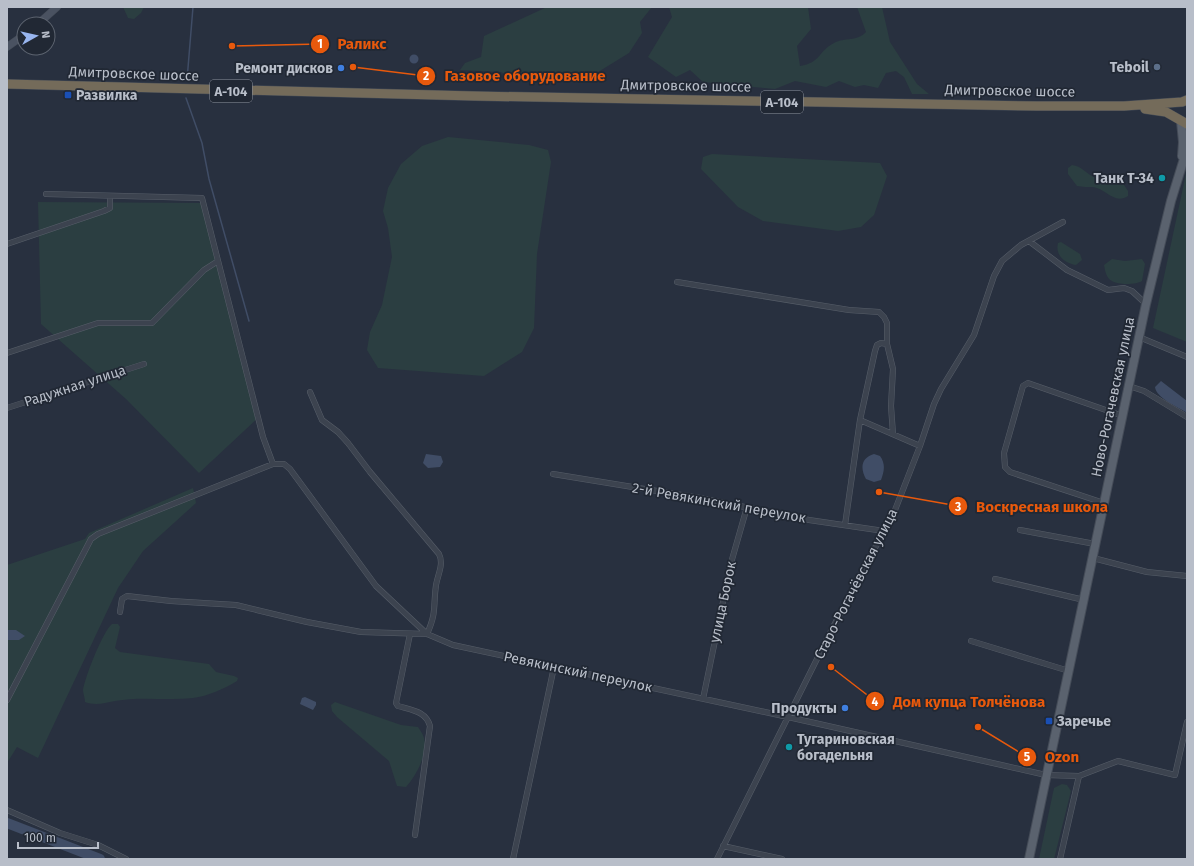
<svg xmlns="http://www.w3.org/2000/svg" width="1194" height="866" font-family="'Fira Sans',sans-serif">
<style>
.green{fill:#2b3e41}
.water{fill:#404d66}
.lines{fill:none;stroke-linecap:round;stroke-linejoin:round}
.stream{stroke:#404d66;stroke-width:1.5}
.river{stroke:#404d66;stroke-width:10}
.street-casing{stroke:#575e69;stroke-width:6}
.secondary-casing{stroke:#454c58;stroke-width:8}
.primary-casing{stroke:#454c58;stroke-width:10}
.highway-casing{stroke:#444b56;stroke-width:10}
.street{stroke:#3c434f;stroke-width:5}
.secondary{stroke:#4a5261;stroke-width:7}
.primary{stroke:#5a626e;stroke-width:8}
.highway{stroke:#746b5a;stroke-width:9}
.service-dot{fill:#5c6f8a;stroke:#212834;stroke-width:1.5}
.shop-dot{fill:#3f7fe0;stroke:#212834;stroke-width:1.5}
.transit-dot{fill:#1a4fb4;stroke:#212834;stroke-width:1.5}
.culture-dot{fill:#0f9aa8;stroke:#212834;stroke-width:1.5}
.labels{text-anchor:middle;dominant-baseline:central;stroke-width:3.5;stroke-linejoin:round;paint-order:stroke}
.shield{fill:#212834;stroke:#8b919c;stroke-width:1}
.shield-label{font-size:13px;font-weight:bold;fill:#b8bec9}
.poi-label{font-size:14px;font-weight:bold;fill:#b8bec9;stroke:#212834;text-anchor:end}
.street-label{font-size:14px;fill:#b8bec9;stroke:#212834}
.leader{fill:none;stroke:#e8590c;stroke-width:1.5}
.callout-dot{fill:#e8590c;stroke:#212834;stroke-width:1.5}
.mark-label{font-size:12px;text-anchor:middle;font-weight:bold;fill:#fff}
.callout-label{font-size:15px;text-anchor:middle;font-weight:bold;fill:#e8590c;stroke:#212834;stroke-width:3.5;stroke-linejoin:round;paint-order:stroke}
</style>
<rect width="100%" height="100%" fill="#28303f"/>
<!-- green -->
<path class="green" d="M123,7H144L141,13L134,19L128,18Z
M547,7H652L640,22L642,33L629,53L590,77L516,82L501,72L460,70L465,63L481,57L484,36Z
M669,7H808L811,29L797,46L800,66C821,63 819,50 834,43C845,37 857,42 866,32L857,7H882L890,42L917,84L929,94H912L904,77L896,71L886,73L878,88L864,85L855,87L839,81L826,87L795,81L775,89L703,82L690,70L676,77L648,57L672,17Z
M448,137L529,145L548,150L551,162L537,254L534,328L522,352L484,376L378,368L367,350L370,332L382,305L392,257L388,228L383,211L388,188L401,164L422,146Z
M712,154L880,163L887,176L874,215L861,227L838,231L763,221L738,207L701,169L703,157Z
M1072,165C1082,166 1085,173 1094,177C1103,181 1114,185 1124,185L1128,191V196C1114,205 1107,189 1093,187C1088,187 1083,187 1077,186L1068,174V168Z
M1187,169V342L1153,328Z
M38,202L203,203L229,294L259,417L199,473L126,399L41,324Z
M1061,242L1080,254L1082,260L1076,265C1064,263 1055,255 1058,243Z
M1112,259L1125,261L1142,259L1145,264L1142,281C1136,285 1118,285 1112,281C1106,278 1105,270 1104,265Z
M193,488L196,503L143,551L118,588L38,758L17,747L7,763V640H19L7,630V565L85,539L89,533Z
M112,624H118L120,627L115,648L120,652L209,664L216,672L234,676L238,678L237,681C224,689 208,696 193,698C167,701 141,696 115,701C104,703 96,706 85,702C85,698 83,693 83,690C85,677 103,631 112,624Z
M335,702L401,725L418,727C420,730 423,734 424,738C428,754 416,776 406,787L397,786L389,761L337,717L332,711L331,705Z
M1062,784L1067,785L1071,791L1054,859H1039L1054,788Z"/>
<!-- water -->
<path class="water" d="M409.5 59a4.5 4.5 0 1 1 9 0a4.5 4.5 0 1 1-9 0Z
M1161,381L1187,401V413C1178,407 1156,398 1155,387Z
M426,454L441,456L443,462L440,467L428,468L423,463Z
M874,454L880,456C886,464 884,472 881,480L874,482L866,479C860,468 861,458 874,454Z
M7,630H16L25,636L19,640H7Z
M305,697L316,702V705L313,710L300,704L302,698Z"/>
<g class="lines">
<!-- stream -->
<path class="stream" d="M187,80L193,7
M186,98L202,143L209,179L249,321"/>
<!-- river -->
<path class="river" d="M7,823L100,859"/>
<!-- street casing -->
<g class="street-casing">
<path id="street" d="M46,194L202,198L263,437L273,464
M1029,241L1067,270L1108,290L1124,288L1132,291L1146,304
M7,244L104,211L110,208V196
M677,282L849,310L879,312L884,317L887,323V344L893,369L891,406L893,434
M1139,337L1187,357
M7,353L98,323H152L204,270L218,261
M1129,386L1144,391L1187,417
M7,408L144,364
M860,420L920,446
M553,474L700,498L809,520L884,531
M1104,503L1010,472L1005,467L1004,453L1023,386L1028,383L1123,416
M845,525L860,420L875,351L877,345L881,343L887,344
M1020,530L1095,544
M1093,558L1147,572L1187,576
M995,579L1084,600
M120,612L122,599L127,596L171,601L236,605L307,622L361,632L427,634L453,645L788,717L1046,775L1079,776L1118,761L1175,775L1187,722
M410,634L396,703L398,706C411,710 426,711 430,726L415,835
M971,641L1069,671
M703,699L731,563L747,507
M7,700L91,539L98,534L273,464H284L290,469L376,586L427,634C437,612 433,606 436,585C438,574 444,564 439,554L370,472L348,443L338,432L322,420L310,392
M7,810L60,833L98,845L126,859
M723,846L782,859
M513,859L554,667
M717,859L831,631L895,510L920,446L934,404L941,389L974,335L994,276L1002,261L1021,245L1063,222
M1060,859L1079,776"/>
</g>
<!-- secondary casing -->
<g class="secondary-casing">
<path id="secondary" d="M38,24L57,7
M7,47L24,35"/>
</g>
<!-- primary casing -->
<g class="primary-casing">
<path id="primary" d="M1181,121L1183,142L1182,156
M1029,859L1146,304L1171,201L1187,149"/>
</g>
<!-- highway casing -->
<g class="highway-casing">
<path id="highway" d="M7,84L474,96L1037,106H1124L1182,102L1187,100
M1145,109L1166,112L1187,124"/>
</g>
<!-- street -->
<use href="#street" class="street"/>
<!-- secondary -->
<use href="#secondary" class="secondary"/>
<!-- primary -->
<use href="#primary" class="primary"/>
<!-- highway -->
<use href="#highway" class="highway"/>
</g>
<!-- markers -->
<circle class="service-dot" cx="1157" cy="67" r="4"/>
<g class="shop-dot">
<circle cx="341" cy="68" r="4"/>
<circle cx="845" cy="708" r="4"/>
</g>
<g class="transit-dot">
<rect x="64" y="91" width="8" height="8" rx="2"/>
<rect x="1045" y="717" width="8" height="8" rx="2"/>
</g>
<g class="culture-dot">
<circle cx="1162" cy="178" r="4"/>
<circle cx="789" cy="747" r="4"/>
</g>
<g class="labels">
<!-- shield labels -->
<g class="shield">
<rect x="210" y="80" width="42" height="22" rx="3"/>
<rect x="761" y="91" width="42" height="22" rx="3"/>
</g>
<g class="shield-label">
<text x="231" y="91">А-104</text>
<text x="782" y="102">А-104</text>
</g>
<!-- poi labels -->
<g class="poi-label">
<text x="1149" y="67">Teboil</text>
<text x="333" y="68">Ремонт дисков</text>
<text x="76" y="95" text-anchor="start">Развилка</text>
<text x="1154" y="178">Танк Т-34</text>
<text x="837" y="708">Продукты</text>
<text x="1057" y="721" text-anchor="start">Заречье</text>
<text x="797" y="739" text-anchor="start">Тугариновская<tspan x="797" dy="16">богадельня</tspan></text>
</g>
<!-- street labels -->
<g class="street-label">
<text transform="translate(134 74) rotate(2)">Дмитровское шоссе</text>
<text transform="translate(686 86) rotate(1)">Дмитровское шоссе</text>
<text transform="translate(1010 91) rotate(1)">Дмитровское шоссе</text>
<text transform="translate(75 386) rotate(-18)">Радужная улица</text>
<text transform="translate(1113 397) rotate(-78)">Ново-Рогачевская улица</text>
<text transform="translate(719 503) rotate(10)">2-й Ревякинский переулок</text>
<text transform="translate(856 584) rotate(-63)">Старо-Рогачёвская улица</text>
<text transform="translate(723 602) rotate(-78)">улица Борок</text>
<text transform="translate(578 672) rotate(12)">Ревякинский переулок</text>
</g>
</g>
<!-- callouts -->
<path class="leader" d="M232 46L320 44M353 67L426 76M879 492L958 506M831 667L875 701M978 727L1027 757"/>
<g class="callout-dot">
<circle cx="232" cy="46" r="4"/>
<circle cx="353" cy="67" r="4"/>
<circle cx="879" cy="492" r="4"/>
<circle cx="831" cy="667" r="4"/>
<circle cx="978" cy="727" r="4"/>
<circle cx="320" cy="44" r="10"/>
<circle cx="426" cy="76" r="10"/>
<circle cx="958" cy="506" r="10"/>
<circle cx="875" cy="701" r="10"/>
<circle cx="1027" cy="757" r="10"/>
</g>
<g class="mark-label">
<text x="320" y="48">1</text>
<text x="426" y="80">2</text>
<text x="958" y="511">3</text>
<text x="875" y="706">4</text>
<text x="1027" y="761">5</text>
</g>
<g class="callout-label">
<text x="362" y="49">Раликс</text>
<text x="525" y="81">Газовое оборудование</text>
<text x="1042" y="512">Воскресная школа</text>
<text x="969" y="707">Дом купца Толчёнова</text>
<text x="1062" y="762">Ozon</text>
</g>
<!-- border -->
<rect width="1194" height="866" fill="none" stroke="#b8bec9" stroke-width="16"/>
<!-- north arrow -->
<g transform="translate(36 36) rotate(82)"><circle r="19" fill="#212834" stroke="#5d6470"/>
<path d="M0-3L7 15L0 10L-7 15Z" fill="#98b5ef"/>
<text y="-6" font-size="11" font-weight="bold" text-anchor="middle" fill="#b8bec9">N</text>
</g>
<!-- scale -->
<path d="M18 842v6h80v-6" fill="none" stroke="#b8bec9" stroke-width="2"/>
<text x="24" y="842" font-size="12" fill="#b8bec9" stroke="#212834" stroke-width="3" paint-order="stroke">100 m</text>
</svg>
